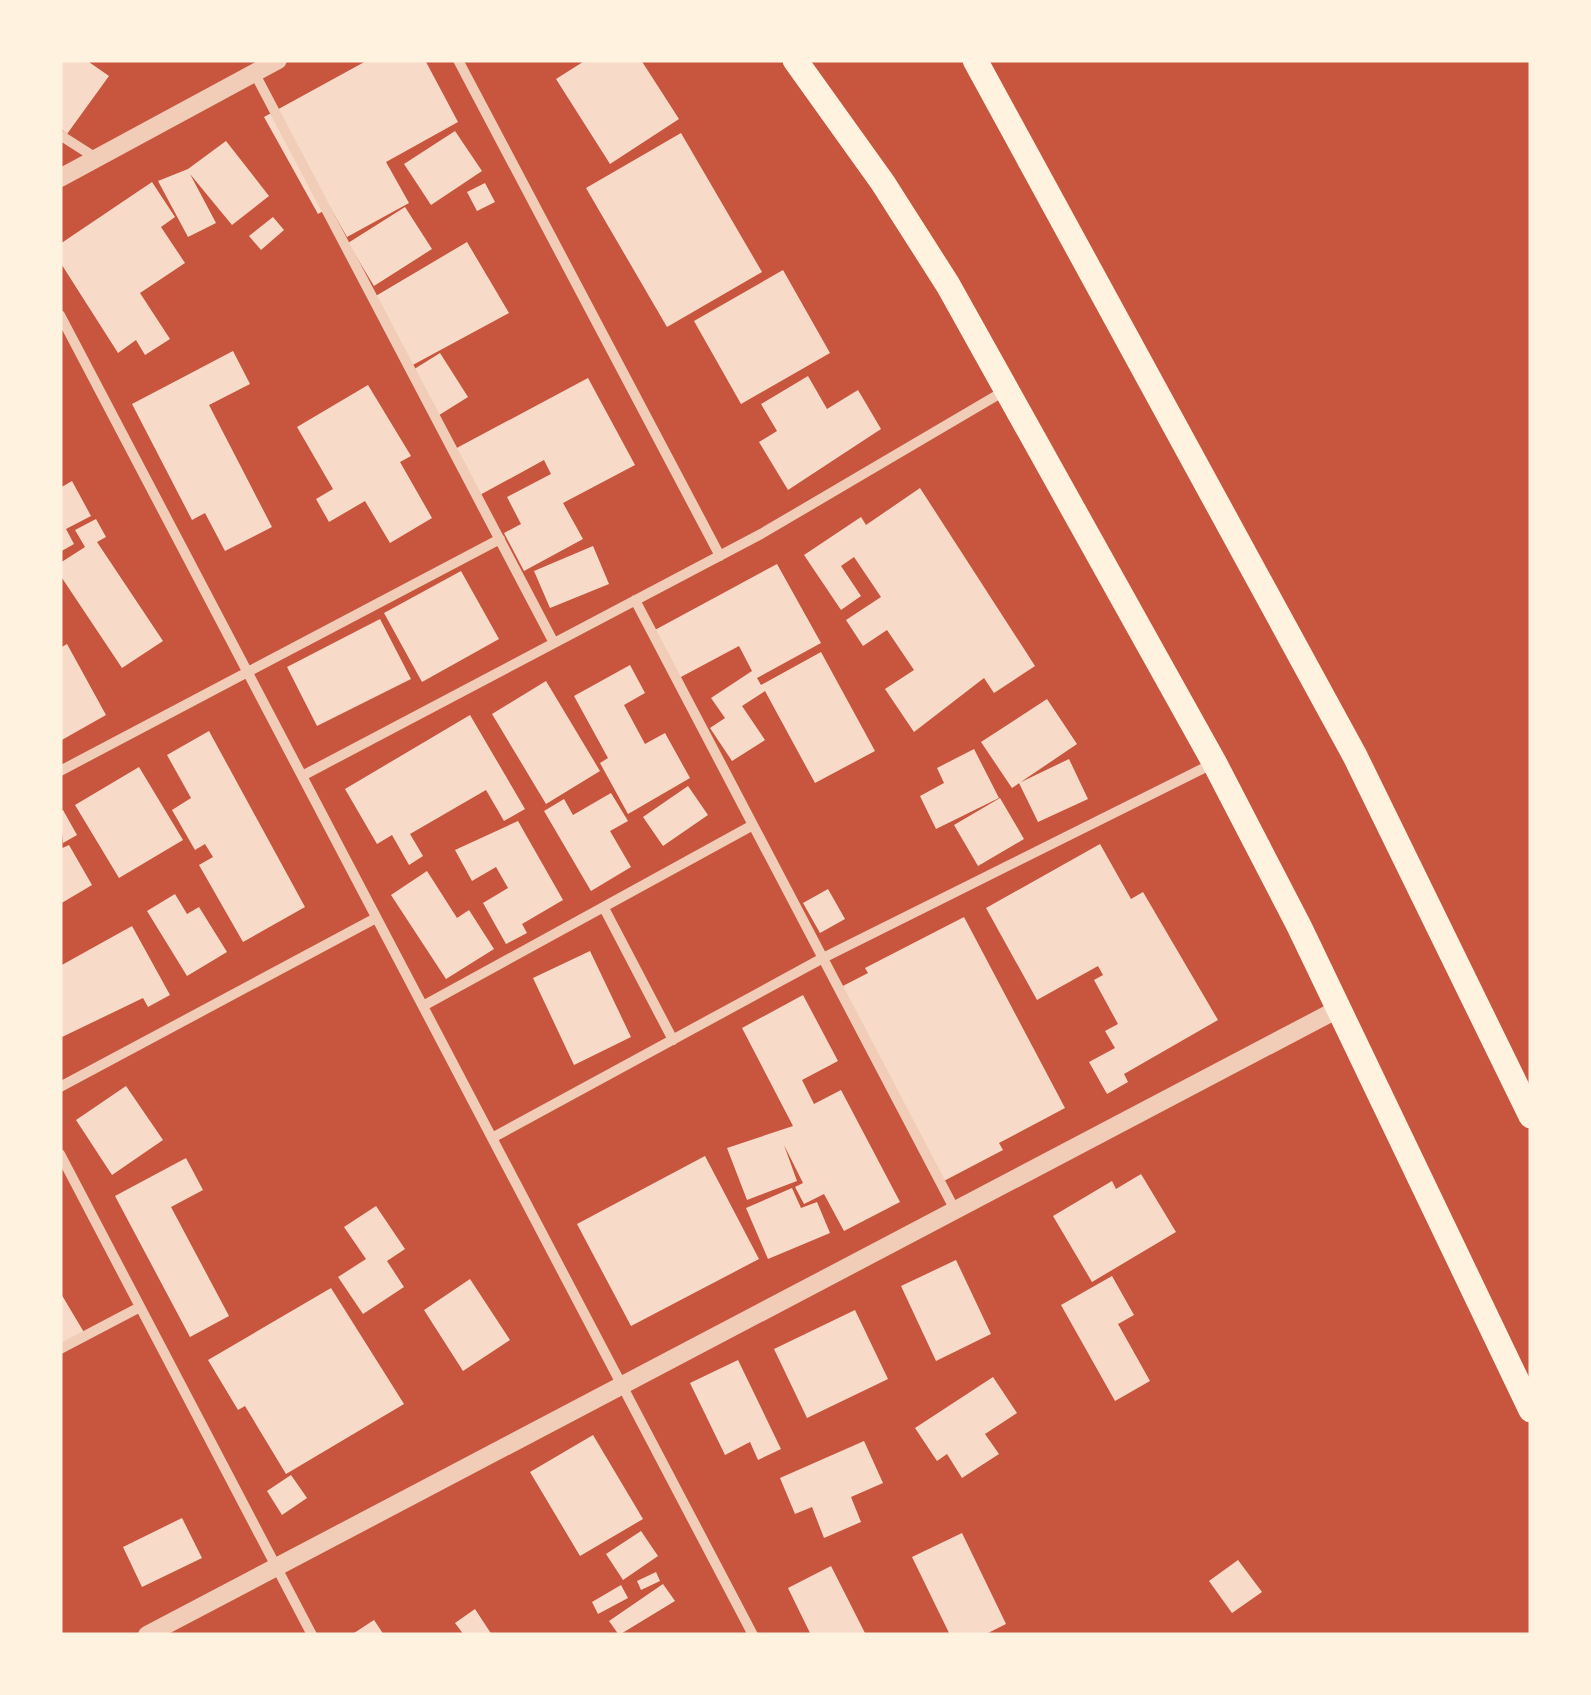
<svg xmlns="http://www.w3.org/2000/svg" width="1591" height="1695" font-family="Inter,sans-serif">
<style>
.building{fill:#f7dbc8}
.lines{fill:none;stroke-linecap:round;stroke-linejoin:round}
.minor{stroke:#f1ccb7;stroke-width:10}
.tertiary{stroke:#f1ccb7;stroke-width:18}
.primary{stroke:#fff3e0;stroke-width:25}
</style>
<rect width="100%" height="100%" fill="#c8553d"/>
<!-- building -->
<path class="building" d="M60,60H86L109,76L67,134L60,128Z
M368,60H425L458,122L386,162L409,203L347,237L330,207L318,214L264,117Z
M586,60H641L679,119L610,164L556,79Z
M455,131L482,171L431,205L404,164Z
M681,133L762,272L667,327L586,188Z
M226,141L269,196L232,225L190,174L216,223L188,237L158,181L188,169Z
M152,182L175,217L161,227L185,263L140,293L170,339L145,355L136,340L118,353L60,262V244Z
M485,183L495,202L477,211L467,192Z
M405,207L432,249L374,286L348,243Z
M273,217L284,230L261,250L249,236Z
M467,242L509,313L409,367L369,300Z
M783,270L830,353L741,404L694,321Z
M233,351L250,384L209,405L272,527L225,551L205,513L192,520L132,404Z
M440,353L468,397L436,417L408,373Z
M808,376L827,409L858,390L881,429L788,490L759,442L777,431L761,404Z
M588,378L635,465L563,503L583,539L524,571L504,533L521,524L507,497L551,474L544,460L478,496L453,450Z
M368,385L411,456L400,462L432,518L390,543L365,501L329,522L316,499L333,489L297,427Z
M72,481L91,516L66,529L74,544L60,552V488Z
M920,488L1035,666L994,693L984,678L914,732L885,689L914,670L887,630L863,646L846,620L881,597L854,557L841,566L861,596L841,610L804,555L861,517L866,525Z
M96,519L106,537L97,542L163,641L122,668L60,575V563L85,547L75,530Z
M593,546L609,584L550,608L534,571Z
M777,564L821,643L757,678L761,685L821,652L875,751L815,783L765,691L742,706L765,740L732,761L710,728L725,718L711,698L752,671L739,646L679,678L653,631Z
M461,571L499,639L422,682L384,613Z
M380,619L411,679L317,726L287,667Z
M67,644L106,715L60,741V648Z
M630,665L645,693L624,705L645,744L665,733L690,778L628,814L600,763L608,758L574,696Z
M546,681L600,771L546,804L492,714Z
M1047,699L1077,744L1012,788L981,742Z
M470,715L525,809L504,821L486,790L410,834L423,856L409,865L392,835L377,844L345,789Z
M209,731L305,907L243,942L199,865L213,857L205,844L195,850L172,810L191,798L167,755Z
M974,749L999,798L936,829L920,796L944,783L937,768Z
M1069,759L1088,799L1038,822L1019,783Z
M139,767L183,840L119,878L75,805Z
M688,786L708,815L663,846L643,817Z
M611,793L628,821L610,831L631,867L591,891L544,811L564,799L573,815Z
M1000,798L1024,839L978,866L954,825Z
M63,810L77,835L63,843L60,812Z
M518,821L563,900L522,924L527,933L506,944L483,903L508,888L496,867L472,881L455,850Z
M1100,844L1131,899L1143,892L1218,1020L1124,1074L1128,1082L1107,1094L1089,1062L1115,1048L1105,1031L1118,1024L1094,980L1103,975L1098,966L1037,1000L986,908Z
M69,845L92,885L60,904V849Z
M427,871L457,918L469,910L494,949L446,979L391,895Z
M828,889L845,919L820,933L803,903Z
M175,894L187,914L199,907L227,952L187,976L147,911Z
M964,917L1065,1108L999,1143L1003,1150L942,1182L839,988L868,973L865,968Z
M132,926L170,995L148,1007L143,998L60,1038V966Z
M590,951L631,1037L574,1065L533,978Z
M803,995L838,1061L802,1080L814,1104L841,1090L900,1202L844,1231L824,1194L804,1204L795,1187L803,1183L784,1145L797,1181L747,1200L727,1148L793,1126L742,1028Z
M126,1086L163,1140L112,1175L76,1120Z
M705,1156L759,1259L631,1326L577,1224Z
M186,1158L203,1190L171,1207L229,1316L190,1337L115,1196Z
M1141,1174L1176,1232L1092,1282L1053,1216L1112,1181L1116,1189Z
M792,1188L801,1208L817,1202L830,1233L768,1259L746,1208Z
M376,1206L405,1249L387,1261L404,1287L363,1314L338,1277L366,1259L344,1227Z
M956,1260L991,1334L936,1361L901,1286Z
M1112,1276L1134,1315L1118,1324L1150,1381L1115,1401L1061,1305Z
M470,1279L510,1340L463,1371L424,1310Z
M331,1288L404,1404L286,1474L245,1406L238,1410L208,1360Z
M60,1292L85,1334L60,1349Z
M855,1310L888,1379L807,1418L774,1349Z
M738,1360L781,1449L758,1460L750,1442L725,1455L690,1383Z
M993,1377L1017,1413L985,1434L999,1454L962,1478L947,1454L937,1461L915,1428Z
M593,1435L643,1519L580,1556L530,1472Z
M864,1441L883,1483L851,1497L861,1522L824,1538L812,1507L795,1514L780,1478Z
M291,1475L307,1498L282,1515L267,1491Z
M182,1518L202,1558L142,1587L123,1547Z
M641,1531L658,1556L623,1580L606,1554Z
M962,1533L1006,1624L984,1635H950L912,1557Z
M1238,1560L1262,1592L1232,1613L1209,1581Z
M831,1566L866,1635H811L788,1588Z
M656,1572L660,1581L641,1590L637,1581Z
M663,1584L675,1601L619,1635L609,1621Z
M621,1585L628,1598L598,1614L592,1602Z
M475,1609L492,1635H464L455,1623Z
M374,1620L384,1635H351Z"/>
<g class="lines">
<!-- minor -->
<path class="minor" d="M458,60L720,556
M255,74L554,643
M60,135L96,158
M60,315L753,1635
M635,600L955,1210
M60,771L500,539
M302,776L761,534L1006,390
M604,908L673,1040
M423,1006L753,825
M60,1087L376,918
M492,1138L823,958L1214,763
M60,1154L312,1635
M60,1349L140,1307"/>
<!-- tertiary -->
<path class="tertiary" d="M60,178L278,60
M147,1635L1338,1009"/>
<!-- primary -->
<path class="primary" d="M795,60L883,183L948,285L1214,762L1299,926L1531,1410
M975,60L1355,756L1531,1116"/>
</g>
<!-- border -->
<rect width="1591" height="1695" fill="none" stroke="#fff3e0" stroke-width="125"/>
</svg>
